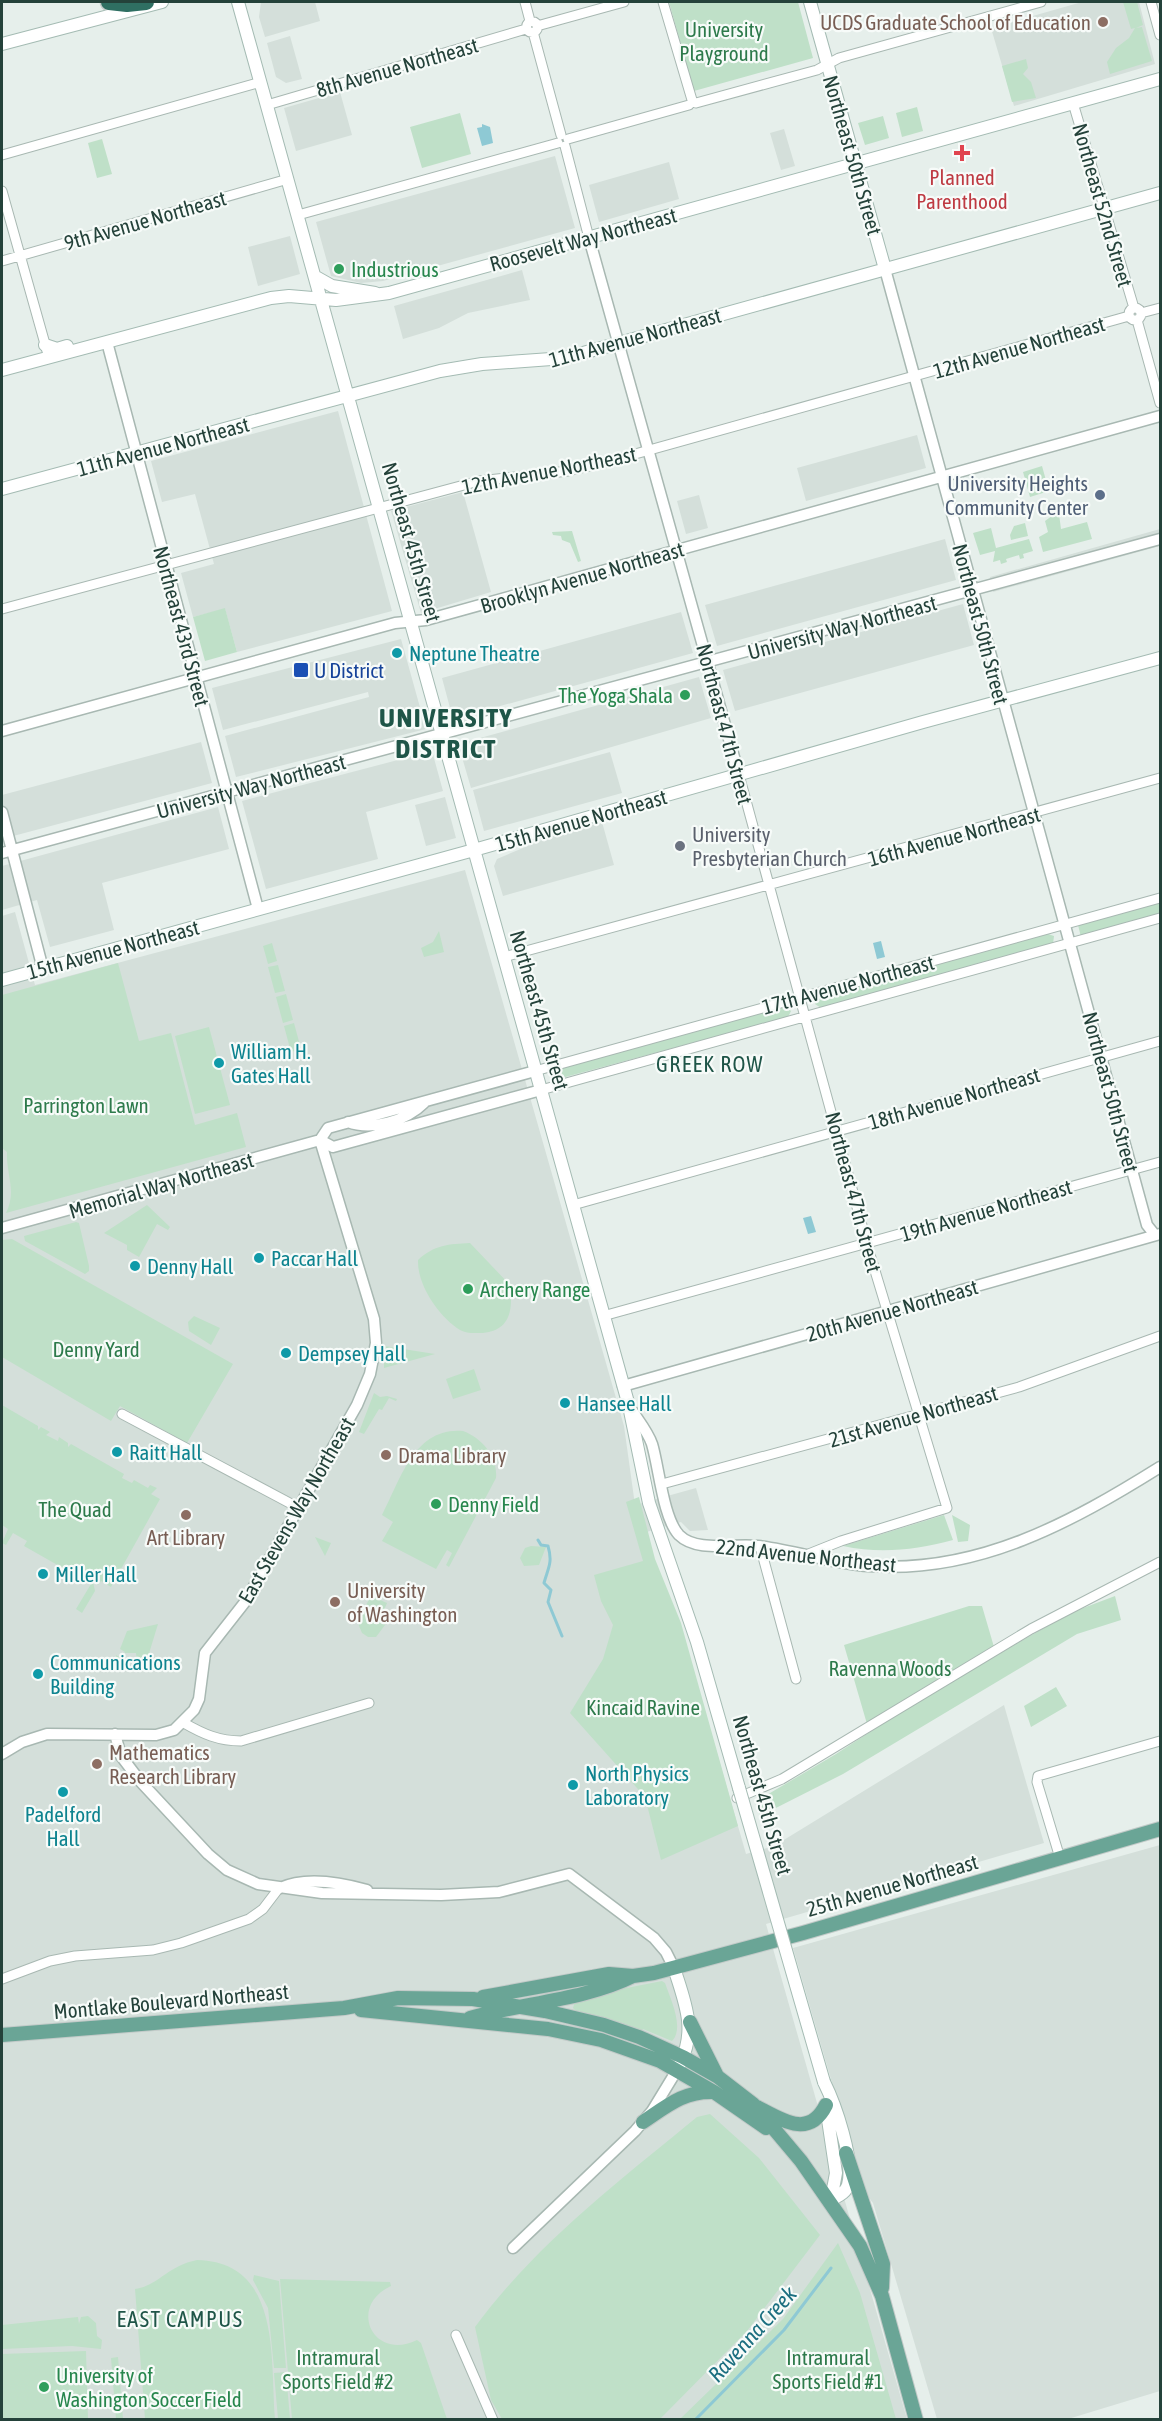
<svg xmlns="http://www.w3.org/2000/svg" width="1162" height="2421" font-family="'Asap Condensed',sans-serif">
<style>
.built{fill:#d4dfda}
.green{fill:#bfe0c8}
.water{fill:#8ec9d4}
.lines{fill:none;stroke-linecap:round;stroke-linejoin:round}
.stream{stroke:#8ec9d4;stroke-width:3}
.minor-casing{stroke:#a8b8b2;stroke-width:11}
.tertiary-casing{stroke:#a8b8b2;stroke-width:13}
.secondary-casing{stroke:#a4bbb3;stroke-width:14}
.primary-casing{stroke:#c2cac8;stroke-width:16}
.motorway-casing{stroke:#c2cac8;stroke-width:19}
.minor{stroke:#fff;stroke-width:9}
.tertiary{stroke:#fff;stroke-width:10}
.secondary{stroke:#fff;stroke-width:12}
.primary{stroke:#6aa596;stroke-width:14}
.motorway{stroke:#2f6f62;stroke-width:16}
.secondary-bridge-casing{stroke:#a4bbb3;stroke-width:14;stroke-linecap:butt}
.secondary-bridge{stroke:#fff;stroke-width:12}
.education-dot{fill:#8d6e63;stroke:#f7fbf9;stroke-width:2}
.health-dot{fill:#e0444e;stroke:#f7fbf9;stroke-width:2}
.leisure-dot{fill:#2e9e5b;stroke:#f7fbf9;stroke-width:2}
.service-dot{fill:#5c6f8a;stroke:#f7fbf9;stroke-width:2}
.culture-dot{fill:#0f9aa8;stroke:#f7fbf9;stroke-width:2}
.transit-dot{fill:#1a4fb4;stroke:#f7fbf9;stroke-width:2}
.worship-dot{fill:#6b7280;stroke:#f7fbf9;stroke-width:2}
.labels{text-anchor:middle;dominant-baseline:central;stroke-width:4.5;stroke-linejoin:round;paint-order:stroke}
.education-label{font-size:21px;fill:#785e54;stroke:#f7fbf9;text-anchor:start}
.park-label{font-size:21px;fill:#2d7a4b;stroke:#f7fbf9}
.street-label{font-size:21px;fill:#24423a;stroke:#f7fbf9}
.health-label{font-size:21px;fill:#be3a42;stroke:#f7fbf9}
.leisure-label{font-size:21px;fill:#27864d;stroke:#f7fbf9;text-anchor:start}
.service-label{font-size:21px;fill:#4e5e75;stroke:#f7fbf9;text-anchor:end}
.culture-label{font-size:21px;fill:#0d838f;stroke:#f7fbf9;text-anchor:start}
.transit-label{font-size:21px;fill:#164399;stroke:#f7fbf9;text-anchor:start}
.worship-label{font-size:21px;fill:#5b616d;stroke:#f7fbf9;text-anchor:start}
.neighbourhood-label{font-size:22px;letter-spacing:1.5px;fill:#1f5548;stroke:#f7fbf9}
.water-label{font-size:22px;font-style:italic;fill:#1c6f80;stroke:#f7fbf9}
.district-label{font-size:27px;font-weight:bold;letter-spacing:1.5px;fill:#1f5548;stroke:#f7fbf9}
</style>
<rect width="100%" height="100%" fill="#e6efeb"/>
<!-- built -->
<path class="built" d="M261,2H315L320,21L265,37L259,17Z
M1082,2H1139L1155,64L1014,106L991,28Z
M290,36L302,79L286,83L276,77L267,43Z
M340,92L352,135L296,151L284,108Z
M784,129L795,166L781,170L770,133Z
M555,156L575,228L383,281L361,283L331,276L316,222Z
M669,162L679,199L599,222L589,185Z
M290,236L300,274L258,286L248,247Z
M522,270L530,300L468,313L439,328L403,339L394,306Z
M338,411L392,611L237,652L225,609L193,617L181,573L214,564L195,494L162,502L151,461Z
M917,435L926,468L806,501L797,468Z
M463,492L491,592L421,613L391,511Z
M699,495L708,528L686,534L677,501Z
M1160,529V546L993,592L990,577Z
M945,539L956,580L717,646L705,605Z
M963,604L974,645L735,711L723,670Z
M681,612L693,653L453,719L442,678Z
M401,639L426,729L236,777L225,736L369,697L368,692L223,730L212,688Z
M699,677L711,718L471,788L459,747L462,743Z
M201,742L212,783L2,839V795Z
M432,751L443,791L366,812L378,859L266,889L242,801Z
M610,752L622,793L484,831L473,790Z
M445,797L456,838L426,846L415,805Z
M218,807L229,849L102,883L114,930L50,947L37,900L2,910V866Z
M602,822L614,865L503,896L494,866L497,859L554,835Z
M465,870L624,1426L635,1505L696,1488L708,1530L690,1531L681,1522L643,1533L690,1659L746,1854L774,1846L1004,1705L1022,1768L1044,1843L766,1924L907,2419L2,2420V916L15,912L35,985Z
M1160,1845V2391L1068,2419H937L873,2203L863,2190L793,1948Z"/>
<!-- green -->
<path class="green" d="M669,2H798L813,58L694,91Z
M1123,2H1137L1143,25L1136,28L1142,27L1152,61L1110,74L1107,62L1116,48L1129,38L1135,28L1131,29Z
M1026,59L1028,68L1023,74L1031,82L1036,98L1012,102L1002,66Z
M917,107L923,131L902,137L896,113Z
M460,113L471,154L422,168L410,127Z
M883,116L889,138L865,145L858,123Z
M102,139L112,174L97,178L88,143Z
M1042,466L1049,491L1030,497L1023,472Z
M1056,513L1059,514L1061,529L1087,522L1092,539L1043,552L1039,537L1048,532L1045,521Z
M1025,523L1028,536L1011,540L1010,535L1014,526Z
M991,528L996,548L1029,539L1033,551L1023,554L1024,558L1020,559L1019,555L1006,559L1007,562L1001,564L1000,560L993,562L995,551L980,555L973,533Z
M572,531L581,561L578,562L570,543L562,540L561,536L553,535L552,532Z
M225,608L237,652L205,661L193,617Z
M1160,902V914L1081,937L1078,925Z
M439,931L444,952L424,957L421,948L433,942Z
M1048,934L1054,936L1053,944L821,1008L815,1004L817,997Z
M272,943L277,961L268,964L263,946Z
M118,963L139,1041L171,1033L195,1125L237,1113L246,1147L6,1213C17,1191 6,1174 7,1152L2,1148V995Z
M278,965L285,991L275,993L268,967Z
M286,994L293,1020L283,1023L276,997Z
M785,1006L791,1011L788,1017L558,1079L553,1074L554,1070Z
M294,1023L301,1049L291,1052L284,1026Z
M209,1027L230,1105L195,1114L175,1036Z
M147,1205L170,1227L168,1230L157,1224L139,1257L127,1250V1245L104,1233Z
M76,1222L79,1223L89,1266V1271L85,1274L25,1241L24,1236Z
M12,1239L233,1364L187,1443L120,1406L111,1421L2,1357V1240Z
M470,1243L510,1285C513,1309 511,1330 483,1333C474,1333 467,1334 460,1330C439,1317 417,1285 418,1260C434,1245 449,1244 470,1243Z
M194,1316L220,1328L211,1345L189,1331L188,1322Z
M384,1347V1346L435,1354L384,1368Z
M474,1369L481,1390L453,1399L446,1379Z
M374,1393L380,1397L387,1396L397,1399L396,1401L389,1398L382,1410L379,1409L364,1434L359,1432Z
M2,1405L38,1426V1430L41,1427L50,1432L46,1435L58,1441L59,1437L68,1443V1447L71,1444L124,1474L122,1478L132,1483L134,1480L148,1488L150,1485L157,1488L151,1494L160,1499L111,1587L101,1581L98,1585L92,1577L95,1591L82,1613L76,1609L91,1584L24,1546L27,1541L13,1533L6,1545L2,1543L8,1529L2,1525Z
M463,1431C482,1438 498,1457 496,1478L449,1567L446,1565L452,1553L447,1550L436,1569L382,1541L393,1522L382,1515C401,1479 414,1427 463,1431Z
M639,1497L655,1559L681,1623L738,1826L661,1860L645,1797L570,1713L603,1659L613,1625L601,1601L594,1575L643,1561L626,1502Z
M944,1515L953,1540C916,1550 880,1554 843,1546Z
M952,1515L970,1525L968,1541L958,1542Z
M315,1537L331,1543L325,1556Z
M531,1546L546,1547L539,1565L524,1566L520,1558L525,1548Z
M371,1596L387,1603L384,1610L385,1625L376,1637H368L362,1633L357,1621Z
M1115,1596L1121,1620L1077,1634L843,1774L760,1816L755,1802L836,1754L924,1697L1070,1613Z
M969,1606H982L994,1647L867,1724L844,1645Z
M158,1624L147,1660L137,1662L136,1653H125L124,1661L115,1660L116,1655L121,1658L125,1652L120,1649L127,1631Z
M1056,1687L1067,1706L1031,1727L1024,1706Z
M662,1981L665,1983C670,1998 685,2028 672,2041L643,2029L641,2032L577,2012L573,2008L576,1998Z
M710,2114L759,2158L820,2235L747,2331L660,2419H502L491,2400L475,2327C536,2244 618,2182 697,2117Z
M838,2243L860,2293L896,2419H680L783,2319Z
M197,2260C282,2262 270,2359 275,2419H145L135,2289C158,2286 167,2266 197,2260Z
M254,2275L279,2281L286,2368H274L268,2308L253,2280Z
M280,2279L390,2282L391,2286C347,2306 373,2362 417,2340L421,2343L447,2419H292Z
M88,2316L96,2323L97,2336L102,2340L101,2349L72,2346L2,2349V2325L78,2317L79,2324L81,2317Z
M86,2351L88,2419H2V2354Z
M118,2357L123,2419H116L111,2358Z
M286,2372L290,2419H278L274,2373Z"/>
<!-- water -->
<path class="water" d="M482,124L490,127L493,143L482,146L477,128L482,127Z
M881,941L885,957L877,959L873,943Z
M811,1216L816,1232L808,1234L803,1218Z"/>
<g class="lines">
<!-- stream -->
<path class="stream" d="M538,1540L541,1545L548,1546C553,1563 548,1568 544,1583L551,1590L548,1602L562,1636
M695,2420L784,2330L831,2268"/>
<!-- minor casing -->
<g class="minor-casing">
<path id="minor" d="M525,2L530,21
M663,2L692,100
M1151,2L1160,35
M526.5 27a5.5 5.5 0 1 1 11 0a5.5 5.5 0 1 1-11 0Z
M537,26L624,2
M533,32L561,135
M696,103L817,70L839,58L1041,2
M1073,103L1134,308
M267,105L526,29
M568,139L689,105
M565,146L589,238
M2,155L261,82
M2,191L47,351
M298,215L558,143
M2,261L288,179
M1129 314a6 6 0 1 1 12 0a6 6 0 1 1-12 0Z
M1141,313L1160,308
M1137,320L1160,403
M2,609L479,481L568,471L603,463L1129,316
M739,775L869,1251L947,1508L841,1541L806,1555
M504,957L1160,778
M535,1071L1160,898
M541,1090L1160,918
M573,1205L1160,1041
M603,1316L1160,1162
M122,1414L299,1508
M662,1484L1019,1387L1160,1336
M760,1546L796,1679
M184,1723C203,1734 219,1741 241,1741L369,1703
M737,1798L782,1779L1031,1629L1160,1562
M1060,1858L1037,1782L1038,1776L1160,1741
M2,1979L50,1961L75,1956L153,1950L181,1943L249,1919L263,1909L279,1888
M456,2335L493,2420"/>
</g>
<!-- tertiary casing -->
<g class="tertiary-casing">
<path id="tertiary" d="M589,238L739,775
M885,269L1147,1225L1155,1235
M107,342L258,909
M2,731L395,623L426,620L1160,416
M2,812L43,969
M2,853L1160,539
M348,1122C372,1131 406,1121 424,1103
M320,1140L333,1147L541,1090
M2,1228L320,1140L328,1128L535,1071
M623,1386L1160,1234
M631,1409C638,1420 648,1432 652,1444C659,1467 663,1518 679,1535C697,1553 734,1543 758,1546C795,1550 832,1564 869,1566C978,1574 1072,1522 1160,1467
M115,1734L121,1756L140,1781L208,1854L227,1870L258,1884L322,1893L441,1895L499,1892L569,1874L654,1938L666,1952L674,1968
M2,1754L22,1742L47,1734L156,1735L174,1730L194,1710L199,1699L205,1653L245,1602L357,1405L370,1374L376,1343L374,1319L320,1140
M280,1888C306,1876 339,1882 367,1890
M513,2248L635,2131L652,2111L677,2070"/>
</g>
<!-- secondary casing -->
<g class="secondary-casing">
<path id="secondary" d="M238,2L629,1406L649,1503L697,1642L739,1788
M810,2L885,269
M2,44L162,2
M316,277L332,286L375,293
M45,345L57,349L67,346
M2,370L271,298L289,296L336,300L389,293L1160,79
M2,489L440,371L482,364L565,358L1160,193
M2,980L474,850L923,722L1160,658
M674,1968C685,2003 697,2029 680,2064
M824,2082C835,2104 855,2161 848,2185C846,2193 838,2196 831,2200
M826,2106L836,2173L831,2200"/>
</g>
<!-- primary casing -->
<g class="primary-casing">
<path id="primary" d="M483,1997L609,1974L633,1976L654,1973L803,1933L1160,1829
M361,2010L548,2029L601,2040L660,2061L714,2092L766,2128
M470,2018C522,2003 585,2000 633,1976
M690,2022L717,2076
M2,2035L344,2008L398,1998L473,1999L545,2011L604,2025L639,2037L683,2057L718,2077L753,2104L801,2161L860,2246L882,2296L916,2420
M757,2107C782,2120 809,2139 826,2105
M643,2122C667,2106 684,2091 713,2092
M846,2153L883,2264L882,2288"/>
</g>
<!-- motorway casing -->
<g class="motorway-casing">
<path id="motorway" d="M109,2L127,4L146,2"/>
</g>
<!-- minor -->
<use href="#minor" class="minor"/>
<!-- tertiary -->
<use href="#tertiary" class="tertiary"/>
<!-- secondary -->
<use href="#secondary" class="secondary"/>
<!-- primary -->
<use href="#primary" class="primary"/>
<!-- motorway -->
<use href="#motorway" class="motorway"/>
<!-- secondary-bridge casing -->
<g class="secondary-bridge-casing">
<path id="secondary-bridge" d="M739,1788L824,2082"/>
</g>
<!-- secondary-bridge -->
<use href="#secondary-bridge" class="secondary-bridge"/>
</g>
<!-- markers -->
<g class="education-dot">
<circle cx="1103" cy="22" r="6"/>
<circle cx="386" cy="1455" r="6"/>
<circle cx="186" cy="1515" r="6"/>
<circle cx="335" cy="1602" r="6"/>
<circle cx="97" cy="1764" r="6"/>
</g>
<path class="health-dot" d="M959 144h6v6h6v6h-6v6h-6v-6h-6v-6h6z"/>
<g class="leisure-dot">
<circle cx="339" cy="269" r="6"/>
<circle cx="685" cy="695" r="6"/>
<circle cx="468" cy="1289" r="6"/>
<circle cx="436" cy="1504" r="6"/>
<circle cx="44" cy="2387" r="6"/>
</g>
<circle class="service-dot" cx="1100" cy="495" r="6"/>
<g class="culture-dot">
<circle cx="397" cy="653" r="6"/>
<circle cx="219" cy="1063" r="6"/>
<circle cx="259" cy="1258" r="6"/>
<circle cx="135" cy="1266" r="6"/>
<circle cx="286" cy="1353" r="6"/>
<circle cx="565" cy="1403" r="6"/>
<circle cx="117" cy="1452" r="6"/>
<circle cx="43" cy="1574" r="6"/>
<circle cx="38" cy="1674" r="6"/>
<circle cx="573" cy="1785" r="6"/>
<circle cx="63" cy="1792" r="6"/>
</g>
<rect class="transit-dot" x="293" y="662" width="16" height="16" rx="3"/>
<circle class="worship-dot" cx="680" cy="846" r="6"/>
<g class="labels">
<!-- education labels -->
<g class="education-label">
<text x="1091" y="22" text-anchor="end">UCDS Graduate School of Education</text>
<text x="398" y="1455">Drama Library</text>
<text x="186" y="1537" text-anchor="middle">Art Library</text>
<text x="347" y="1590">University<tspan x="347" dy="24">of Washington</tspan></text>
<text x="109" y="1752">Mathematics<tspan x="109" dy="24">Research Library</tspan></text>
</g>
<!-- park labels -->
<g class="park-label">
<text x="724" y="29">University<tspan x="724" dy="24">Playground</tspan></text>
<text x="86" y="1105">Parrington Lawn</text>
<text x="96" y="1349">Denny Yard</text>
<text x="75" y="1509">The Quad</text>
<text x="890" y="1668">Ravenna Woods</text>
<text x="643" y="1707">Kincaid Ravine</text>
<text x="338" y="2357">Intramural<tspan x="338" dy="24">Sports Field #2</tspan></text>
<text x="828" y="2357">Intramural<tspan x="828" dy="24">Sports Field #1</tspan></text>
</g>
<!-- street labels -->
<g class="street-label">
<text transform="translate(397 67) rotate(-16)">8th Avenue Northeast</text>
<text transform="translate(853 155) rotate(74)">Northeast 50th Street</text>
<text transform="translate(1103 205) rotate(74)">Northeast 52nd Street</text>
<text transform="translate(145 220) rotate(-16)">9th Avenue Northeast</text>
<text transform="translate(583 239) rotate(-15)">Roosevelt Way Northeast</text>
<text transform="translate(635 337) rotate(-15)">11th Avenue Northeast</text>
<text transform="translate(1019 347) rotate(-16)">12th Avenue Northeast</text>
<text transform="translate(163 446) rotate(-15)">11th Avenue Northeast</text>
<text transform="translate(549 470) rotate(-11)">12th Avenue Northeast</text>
<text transform="translate(412 542) rotate(74)">Northeast 45th Street</text>
<text transform="translate(582 577) rotate(-16)">Brooklyn Avenue Northeast</text>
<text transform="translate(981 624) rotate(75)">Northeast 50th Street</text>
<text transform="translate(182 626) rotate(75)">Northeast 43rd Street</text>
<text transform="translate(842 627) rotate(-15)">University Way Northeast</text>
<text transform="translate(725 724) rotate(75)">Northeast 47th Street</text>
<text transform="translate(251 786) rotate(-15)">University Way Northeast</text>
<text transform="translate(581 820) rotate(-16)">15th Avenue Northeast</text>
<text transform="translate(954 836) rotate(-15)">16th Avenue Northeast</text>
<text transform="translate(113 949) rotate(-15)">15th Avenue Northeast</text>
<text transform="translate(848 984) rotate(-15)">17th Avenue Northeast</text>
<text transform="translate(540 1010) rotate(74)">Northeast 45th Street</text>
<text transform="translate(1111 1092) rotate(75)">Northeast 50th Street</text>
<text transform="translate(954 1098) rotate(-16)">18th Avenue Northeast</text>
<text transform="translate(161 1185) rotate(-16)">Memorial Way Northeast</text>
<text transform="translate(854 1192) rotate(75)">Northeast 47th Street</text>
<text transform="translate(986 1210) rotate(-16)">19th Avenue Northeast</text>
<text transform="translate(892 1310) rotate(-16)">20th Avenue Northeast</text>
<text transform="translate(913 1416) rotate(-16)">21st Avenue Northeast</text>
<text transform="translate(296 1510) rotate(-60)">East Stevens Way Northeast</text>
<text transform="translate(806 1555) rotate(6)">22nd Avenue Northeast</text>
<text transform="translate(763 1795) rotate(74)">Northeast 45th Street</text>
<text transform="translate(892 1885) rotate(-16)">25th Avenue Northeast</text>
<text transform="translate(171 2001) rotate(-5)">Montlake Boulevard Northeast</text>
</g>
<!-- health labels -->
<g class="health-label">
<text x="962" y="177">Planned<tspan x="962" dy="24">Parenthood</tspan></text>
</g>
<!-- leisure labels -->
<g class="leisure-label">
<text x="351" y="269">Industrious</text>
<text x="673" y="695" text-anchor="end">The Yoga Shala</text>
<text x="480" y="1289">Archery Range</text>
<text x="448" y="1504">Denny Field</text>
<text x="56" y="2375">University of<tspan x="56" dy="24">Washington Soccer Field</tspan></text>
</g>
<!-- service labels -->
<g class="service-label">
<text x="1088" y="483">University Heights<tspan x="1088" dy="24">Community Center</tspan></text>
</g>
<!-- culture labels -->
<g class="culture-label">
<text x="409" y="653">Neptune Theatre</text>
<text x="231" y="1051">William H.<tspan x="231" dy="24">Gates Hall</tspan></text>
<text x="271" y="1258">Paccar Hall</text>
<text x="147" y="1266">Denny Hall</text>
<text x="298" y="1353">Dempsey Hall</text>
<text x="577" y="1403">Hansee Hall</text>
<text x="129" y="1452">Raitt Hall</text>
<text x="55" y="1574">Miller Hall</text>
<text x="50" y="1662">Communications<tspan x="50" dy="24">Building</tspan></text>
<text x="585" y="1773">North Physics<tspan x="585" dy="24">Laboratory</tspan></text>
<text x="63" y="1814" text-anchor="middle">Padelford<tspan x="63" dy="24">Hall</tspan></text>
</g>
<!-- transit labels -->
<g class="transit-label">
<text x="314" y="670">U District</text>
</g>
<!-- worship labels -->
<g class="worship-label">
<text x="692" y="834">University<tspan x="692" dy="24">Presbyterian Church</tspan></text>
</g>
<!-- neighbourhood labels -->
<g class="neighbourhood-label">
<text x="710" y="1064">GREEK ROW</text>
<text x="180" y="2319">EAST CAMPUS</text>
</g>
<!-- water labels -->
<g class="water-label">
<text transform="translate(752 2334) rotate(-48)">Ravenna Creek</text>
</g>
<!-- district labels -->
<g class="district-label">
<text x="446" y="717">UNIVERSITY<tspan x="446" dy="31">DISTRICT</tspan></text>
</g>
</g>
<!-- border -->
<rect width="1162" height="2421" fill="none" stroke="#24423a" stroke-width="6"/>
</svg>
